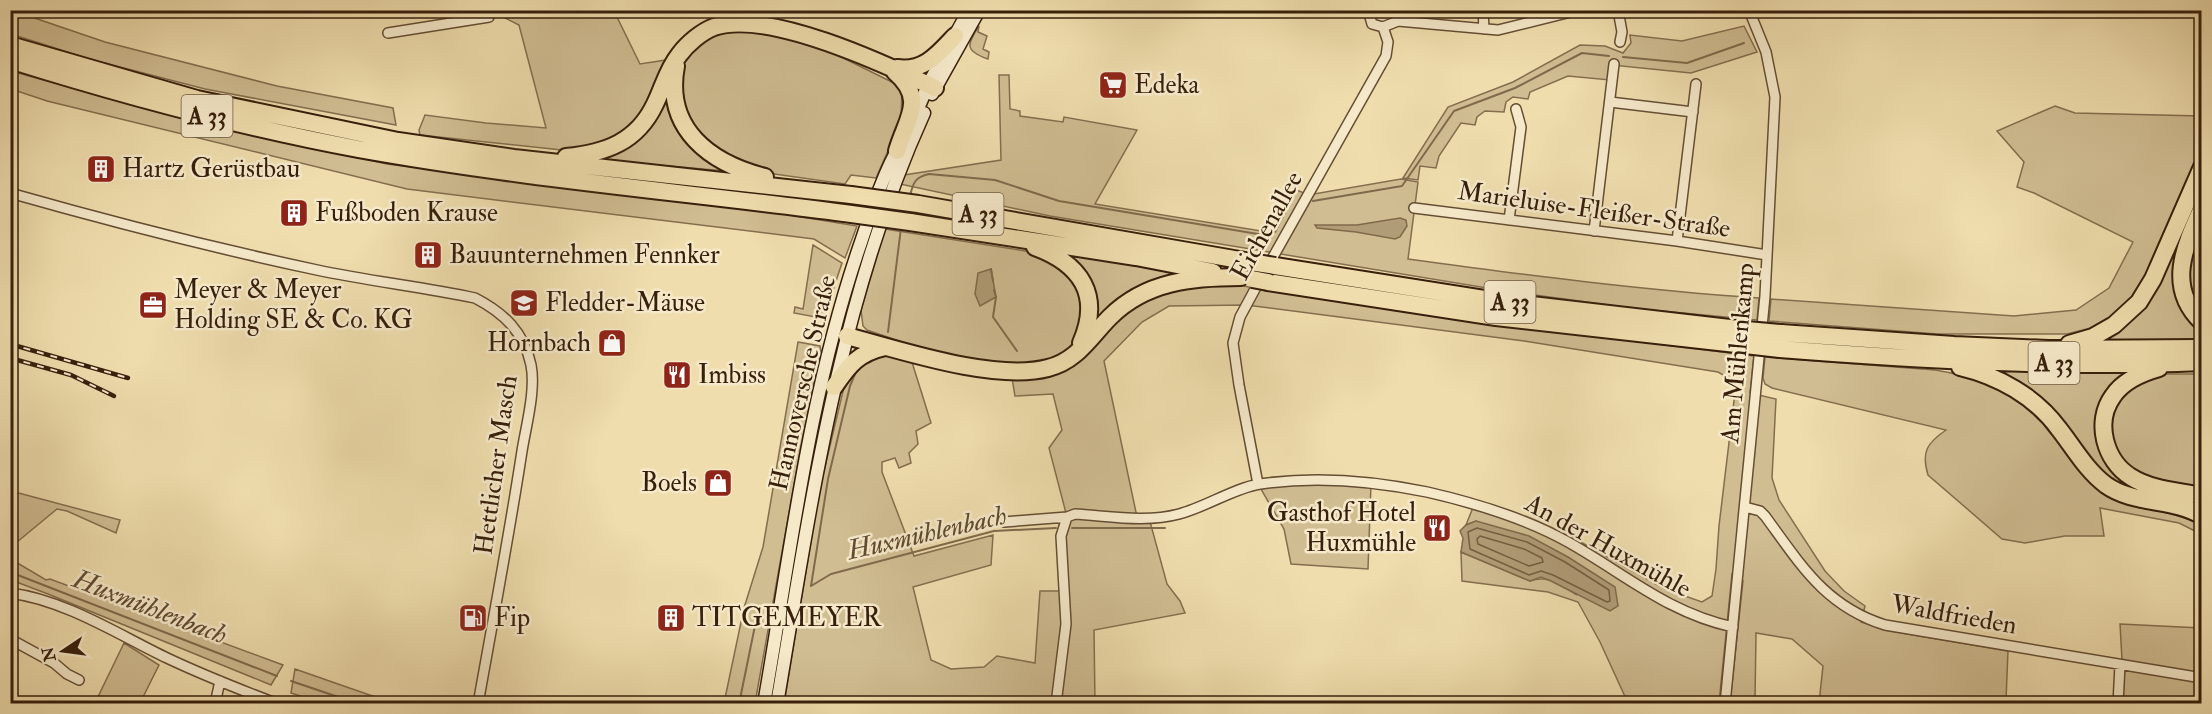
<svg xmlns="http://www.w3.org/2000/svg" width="2212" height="714" font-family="'IM FELL Double Pica',serif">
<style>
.green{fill:#d0bd92;stroke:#846e4f;stroke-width:1.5}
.water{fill:#b09c76;stroke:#806a4c;stroke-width:1.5}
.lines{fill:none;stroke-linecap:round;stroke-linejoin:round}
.shore{stroke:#745e41;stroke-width:1.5}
.stream{stroke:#806a4c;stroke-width:2}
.street-casing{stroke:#654e34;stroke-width:12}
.secondary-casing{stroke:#371f0c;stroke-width:15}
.highway-casing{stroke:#371f0c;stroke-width:20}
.street{stroke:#f5e9ca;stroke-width:9}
.secondary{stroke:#f5e9ca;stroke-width:12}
.highway{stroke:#efddad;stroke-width:16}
.rail-casing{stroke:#371f0c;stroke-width:4.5}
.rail{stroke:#f5e9ca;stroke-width:2;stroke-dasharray:7;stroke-linecap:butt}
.highway-bridge-casing{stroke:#371f0c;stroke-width:20;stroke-linecap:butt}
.highway-bridge{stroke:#efddad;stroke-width:16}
.labels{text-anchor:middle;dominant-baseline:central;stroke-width:5;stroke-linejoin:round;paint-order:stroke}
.shield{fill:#f5e9ca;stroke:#705c45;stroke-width:1.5}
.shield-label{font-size:24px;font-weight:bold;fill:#371f0c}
.poi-label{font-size:26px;fill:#371f0c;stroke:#f5e9ca;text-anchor:start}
.street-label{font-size:26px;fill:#371f0c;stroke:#f5e9ca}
.water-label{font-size:27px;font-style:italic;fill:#614b31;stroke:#f5e9ca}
</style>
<rect width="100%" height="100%" fill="#efddad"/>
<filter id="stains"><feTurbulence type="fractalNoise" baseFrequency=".00333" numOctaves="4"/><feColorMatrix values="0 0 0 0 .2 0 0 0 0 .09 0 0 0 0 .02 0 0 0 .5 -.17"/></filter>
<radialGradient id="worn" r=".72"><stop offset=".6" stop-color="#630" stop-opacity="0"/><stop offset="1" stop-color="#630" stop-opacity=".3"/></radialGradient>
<!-- green -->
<path class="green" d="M11,10L105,42L277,86L393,108L396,125L205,89L89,59L11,34Z
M491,11H614L640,64L666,60L641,120L609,142L571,151L420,135L419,130L425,115L486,123L546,128L519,25Z
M979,26L978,32L987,36L983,49L989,52L988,59C964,51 967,44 979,26Z
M1744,26L1757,52L1691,73L1612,65L1610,80L1568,76L1530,92L1528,99L1513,97L1506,102L1504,112L1485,111L1477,117L1475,125L1461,123L1439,156L1436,168L1420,166L1418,180L1403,178L1448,107L1513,82L1580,45L1605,46L1623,53L1631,43L1630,35L1682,41Z
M754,29L821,47L902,87L901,121L876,178L851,175L845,184L761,172L710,149L682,116L677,78L684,60L692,47L720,31Z
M11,71L174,116L387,164L740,207L857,226L845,258L814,239L407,189L47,101L11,89Z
M999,75H1009L1010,109L1020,111V116L1063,122L1064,117L1137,130L1095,204L1261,231C1280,221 1283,207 1288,186L1308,195L1401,179L1418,182L1408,259C1525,275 1641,290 1759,298L1757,320L1630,308L1499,290L1050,216L900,184L904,175L1001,160Z
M674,77L690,133L749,173L599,160Z
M2055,106L2075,113L2201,116V155L2147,275L2134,296L2112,318L2091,328L2067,334H1937L1769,321L1771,299L2014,316L2076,310L2109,288L2133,242L2034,193L2017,187L2024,162L1997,131Z
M2201,174V199L2184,235L2189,318L2201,330V341L2098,343L2118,330Z
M885,229L1045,254L1060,262L1087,306L1074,346L1046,364L1009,367L937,354L867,330L863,326L861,310Z
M2201,235V312C2182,280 2187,267 2201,235Z
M813,245L842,263L825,314L821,318L794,313L795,307L803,309Z
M1058,252L1186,275L1089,335L1094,320Z
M1222,283L1537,329L1754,356L1750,393L1776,399L1772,478L1779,500L1825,571L1844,591L1865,606L1861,622L1885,630L2008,651L2006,700L2040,703H1819L1823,666L1792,639L1756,633L1755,700L1764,703H1730L1743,581L1732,574L1719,703H1628L1600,642L1578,602L1548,592L1462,581L1461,552L1530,581C1549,574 1561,586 1577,595L1476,521L1466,525L1474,505L1567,541L1568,535L1665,589L1702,602L1712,596L1716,569L1719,526L1736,384L1734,381L1718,372L1524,341L1246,305L1169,306L1142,322L1104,361L1137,517L1149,518L1167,584L1180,601L1185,613L1094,630L1095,703L784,704L819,492L844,387L849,374L875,354L911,359L931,423L916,431L918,444L909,453L911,463L899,468L895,458L882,462V472L914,556L993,535L991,565L913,587L931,660L951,669L984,667L997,656L1035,663L1040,591H1063L1061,536L1067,517L1049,448L1062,430L1053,394L1015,396L1012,378L1033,377L1105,328L1149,292Z
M798,342L820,346L821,351L800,451L755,703H724L744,608L763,547Z
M1765,357L1935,370C1982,377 2025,398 2055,437C2070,456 2082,478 2103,492C2132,512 2170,508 2201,525V534L2179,523L2100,508L2104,536H2065L2025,543L2002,539L1928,475C1921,452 1927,443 1946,430L1772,388L1765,384L1763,378Z
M1982,368L2134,372L2102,404L2116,472L2201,500V512L2122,489L2095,471L2073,439Z
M2151,374H2201V491L2130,472L2109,438L2108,420L2118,396Z
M1258,484H1371L1368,569L1291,564L1284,529Z
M11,491L120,520L116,533L67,511L57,509L11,547Z
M14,561L46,580L50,579L283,665L271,685L48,594L11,580V569Z
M2120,624L2201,628V703H2122L2123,678Z
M124,643L159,665L140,703H95Z
M295,669L381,699L379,703H322L291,693Z"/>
<!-- water -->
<path class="water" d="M1400,218L1406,220L1407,226L1400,237L1395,239L1356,232L1317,228L1315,225H1357Z
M991,269L996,297L980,306L975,294L978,273Z
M1476,521L1529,536L1568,557L1615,587L1618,606L1610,611L1551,581L1541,577L1530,581L1461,552L1463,538L1460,531L1466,525Z"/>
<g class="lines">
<!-- shore -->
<path class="shore" d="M1477,528L1527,542L1565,562L1609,590L1610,601L1607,602L1553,575L1541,571L1529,575L1470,549L1468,532Z
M1480,536L1524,549L1542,558L1543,562L1529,566L1478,544L1477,539Z"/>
<!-- stream -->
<path class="stream" d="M1623,57L1687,63L1744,43
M910,196C913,183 915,177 929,174L995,180L1059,201L1264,235L1275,232L1293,197
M1313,201L1402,186L1454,111L1515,88L1582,53L1609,56
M991,269L993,281
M994,290L996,297L993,317L1017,351
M888,332L901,228
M872,360L883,356
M1072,528H1165
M10,572L277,676
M811,586L831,574L994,531L1056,528
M811,586L828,479L850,386L855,374L862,365
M291,681L359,704
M739,704L758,611"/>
<!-- street casing -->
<g class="street-casing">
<path id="street" d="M1483,10L1484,29
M1618,10L1622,32L1620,42
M1383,27L1398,21L1498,30L1579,10
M388,33L489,17L487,10
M1610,102L1693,112
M10,193C112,222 214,248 317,270C369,281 423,287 475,298C504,313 524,332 531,365C536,390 526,426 522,451C509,536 493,620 478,704
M1414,208L1677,241L1767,255
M1509,220L1521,127L1516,109
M1594,231L1614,64
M1677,241L1696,84
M1268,266L1386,56L1388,42L1383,27L1372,24L1368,10
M1258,484L1239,385L1233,343L1240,317L1261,278
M1745,507L1760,511L1765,516C1801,565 1825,606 1885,625L2202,678
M1004,522L1067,517L1075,514C1109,516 1146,523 1179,514C1206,507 1234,488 1260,484C1314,476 1374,481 1427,492C1475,503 1525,518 1568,542C1625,574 1668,613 1733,627
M10,593C65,600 119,635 167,658C203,675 241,690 278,704
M10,639L54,663L67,674L79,680
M215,704L220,681
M1056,704L1066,624L1061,536L1067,517
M1725,704L1765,296L1775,97L1766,52L1749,10
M2118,704L2120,665"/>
</g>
<!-- secondary casing -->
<g class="secondary-casing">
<path id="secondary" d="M932,94L979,10
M914,118L928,85L969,10
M764,704C791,550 809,393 860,245C870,215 884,171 901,144
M777,704C811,503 839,300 924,113"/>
</g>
<!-- highway casing -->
<g class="highway-casing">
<path id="highway" d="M10,45L197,99L398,141L514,158L851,195
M10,60C125,96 241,127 358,149C519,178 682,192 844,213
M676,66C664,129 710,163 765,177
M897,68C924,72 938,54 955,36
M895,72C927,100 906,119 897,151
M566,157C606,153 637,142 655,104C663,88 667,70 679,55C687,44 701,32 714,27C768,9 885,64 935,88
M918,204L1257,263
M2202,208C2184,247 2166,288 2202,322
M910,222L1136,257L1213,272
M1035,247C1081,264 1102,295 1081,343
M1275,266L1497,301L1747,330
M1268,282L1496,317L1745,345
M1781,333L1954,345L2048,349L2202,348
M847,336C900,350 995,382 1048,368C1077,361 1090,337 1110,317C1146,281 1193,277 1241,277
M2069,344L2093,337L2114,325L2139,302L2153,279L2202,167
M1780,349C1919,360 2061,368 2202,362
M1960,367C1998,376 2035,396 2059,429C2074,448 2086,470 2106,485C2134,505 2173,498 2202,516
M2159,368C2141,373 2123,381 2113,396C2094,422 2105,461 2131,477C2151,490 2179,491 2202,496
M834,387C849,365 858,353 885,347"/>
</g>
<!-- street -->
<use href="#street" class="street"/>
<!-- secondary -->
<use href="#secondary" class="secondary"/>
<!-- highway -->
<use href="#highway" class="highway"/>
<!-- rail casing -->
<g class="rail-casing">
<path id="rail" d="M10,344L128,378
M10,358L71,375L114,396"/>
</g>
<!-- rail -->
<use href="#rail" class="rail"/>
<!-- highway-bridge casing -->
<g class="highway-bridge-casing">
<path id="highway-bridge" d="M851,195L918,204
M844,213L910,222
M1257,263L1275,266
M1252,279L1268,282
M1747,330L1781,333
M1745,345L1780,349"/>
</g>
<!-- highway-bridge -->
<use href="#highway-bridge" class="highway-bridge"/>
</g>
<!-- icons -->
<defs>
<g id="supermarket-square" transform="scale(1.5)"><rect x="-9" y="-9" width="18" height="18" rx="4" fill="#8f2418" stroke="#f5e9ca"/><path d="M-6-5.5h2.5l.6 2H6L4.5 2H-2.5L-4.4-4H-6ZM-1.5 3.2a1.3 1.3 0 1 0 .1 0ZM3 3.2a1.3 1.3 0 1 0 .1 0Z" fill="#fff"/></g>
<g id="building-square" transform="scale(1.5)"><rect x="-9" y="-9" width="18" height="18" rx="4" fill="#8f2418" stroke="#f5e9ca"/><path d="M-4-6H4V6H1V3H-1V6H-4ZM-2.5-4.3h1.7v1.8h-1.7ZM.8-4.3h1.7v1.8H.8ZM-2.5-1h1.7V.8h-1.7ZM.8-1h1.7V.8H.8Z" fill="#fff"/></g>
<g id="school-square" transform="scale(1.5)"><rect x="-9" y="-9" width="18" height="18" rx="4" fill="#8f2418" stroke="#f5e9ca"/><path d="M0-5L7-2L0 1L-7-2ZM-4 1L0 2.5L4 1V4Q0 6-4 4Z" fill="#fff"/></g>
<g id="office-square" transform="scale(1.5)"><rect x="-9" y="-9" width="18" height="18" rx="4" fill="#8f2418" stroke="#f5e9ca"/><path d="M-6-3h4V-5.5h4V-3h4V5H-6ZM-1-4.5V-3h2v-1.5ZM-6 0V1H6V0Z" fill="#fff"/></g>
<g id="shop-square" transform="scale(1.5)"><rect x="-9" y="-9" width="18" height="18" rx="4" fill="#8f2418" stroke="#f5e9ca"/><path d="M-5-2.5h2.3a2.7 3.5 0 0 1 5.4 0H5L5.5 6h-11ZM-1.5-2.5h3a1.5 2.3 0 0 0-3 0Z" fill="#fff"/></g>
<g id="restaurant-square" transform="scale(1.5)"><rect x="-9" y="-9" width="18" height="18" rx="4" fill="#8f2418" stroke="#f5e9ca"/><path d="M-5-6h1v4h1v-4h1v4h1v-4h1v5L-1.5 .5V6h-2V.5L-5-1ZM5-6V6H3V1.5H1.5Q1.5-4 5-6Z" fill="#fff"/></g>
<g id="fuel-square" transform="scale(1.5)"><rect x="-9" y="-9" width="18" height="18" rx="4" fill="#8f2418" stroke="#f5e9ca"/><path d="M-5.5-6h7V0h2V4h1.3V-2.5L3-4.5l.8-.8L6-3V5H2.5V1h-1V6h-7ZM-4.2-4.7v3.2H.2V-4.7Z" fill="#fff"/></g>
</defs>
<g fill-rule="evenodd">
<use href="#supermarket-square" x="1113" y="85"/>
<use href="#building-square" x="101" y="169"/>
<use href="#building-square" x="294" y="213"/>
<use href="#building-square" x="428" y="255"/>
<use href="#school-square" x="524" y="303"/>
<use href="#office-square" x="153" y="305"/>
<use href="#shop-square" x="612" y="343"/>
<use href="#restaurant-square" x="677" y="375"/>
<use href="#shop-square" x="718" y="483"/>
<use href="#restaurant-square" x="1437" y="528"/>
<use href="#fuel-square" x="473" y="618"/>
<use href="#building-square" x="671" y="618"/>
</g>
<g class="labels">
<!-- shield labels -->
<g class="shield">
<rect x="181.5" y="95" width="51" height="42" rx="4.5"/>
<rect x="952.5" y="193" width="51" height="42" rx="4.5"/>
<rect x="1484.5" y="281" width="51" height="42" rx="4.5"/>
<rect x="2028.5" y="342" width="51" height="42" rx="4.5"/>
</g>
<g class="shield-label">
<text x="207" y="116">A 33</text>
<text x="978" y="214">A 33</text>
<text x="1510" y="302">A 33</text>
<text x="2054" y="363">A 33</text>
</g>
<!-- poi labels -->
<g class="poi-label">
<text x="1134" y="85">Edeka</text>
<text x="122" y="169">Hartz Gerüstbau</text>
<text x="315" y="213">Fußboden Krause</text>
<text x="449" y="255">Bauunternehmen Fennker</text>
<text x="174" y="290">Meyer &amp; Meyer<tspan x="174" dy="30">Holding SE &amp; Co. KG</tspan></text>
<text x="545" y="303">Fledder-Mäuse</text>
<text x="591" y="343" text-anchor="end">Hornbach</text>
<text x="698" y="375">Imbiss</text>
<text x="697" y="483" text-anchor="end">Boels</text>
<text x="1416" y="513" text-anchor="end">Gasthof Hotel<tspan x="1416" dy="30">Huxmühle</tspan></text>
<text x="494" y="618">Fip</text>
<text x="692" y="618">TITGEMEYER</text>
</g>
<!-- street labels -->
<g class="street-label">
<text transform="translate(1594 210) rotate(8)">Marieluise-Fleißer-Straße</text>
<text transform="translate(1267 226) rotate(-61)">Eichenallee</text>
<text transform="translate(1738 353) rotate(-85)">Am Mühlenkamp</text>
<text transform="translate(803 383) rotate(-77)">Hannoversche Straße</text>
<text transform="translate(496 465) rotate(-82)">Hettlicher Masch</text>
<text transform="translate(1608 546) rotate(29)">An der Huxmühle</text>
<text transform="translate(1954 615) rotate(10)">Waldfrieden</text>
</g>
<!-- water labels -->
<g class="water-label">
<text transform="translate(927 533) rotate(-13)">Huxmühlenbach</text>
<text transform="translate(150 607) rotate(21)">Huxmühlenbach</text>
</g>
</g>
<!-- margin -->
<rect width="2212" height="714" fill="none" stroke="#efddad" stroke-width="36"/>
<rect x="12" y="12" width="2188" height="690" fill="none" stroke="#371f0c" stroke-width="3"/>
<rect x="18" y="18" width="2176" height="678" fill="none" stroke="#371f0c" stroke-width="1.5"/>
<!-- north arrow -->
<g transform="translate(63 651) rotate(257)" stroke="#f5e9ca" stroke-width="4.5" paint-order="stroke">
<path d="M0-4.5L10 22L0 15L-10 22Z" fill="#371f0c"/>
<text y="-9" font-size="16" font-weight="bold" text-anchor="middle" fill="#371f0c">N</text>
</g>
<rect width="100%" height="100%" filter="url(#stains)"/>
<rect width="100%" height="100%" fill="url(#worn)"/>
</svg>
